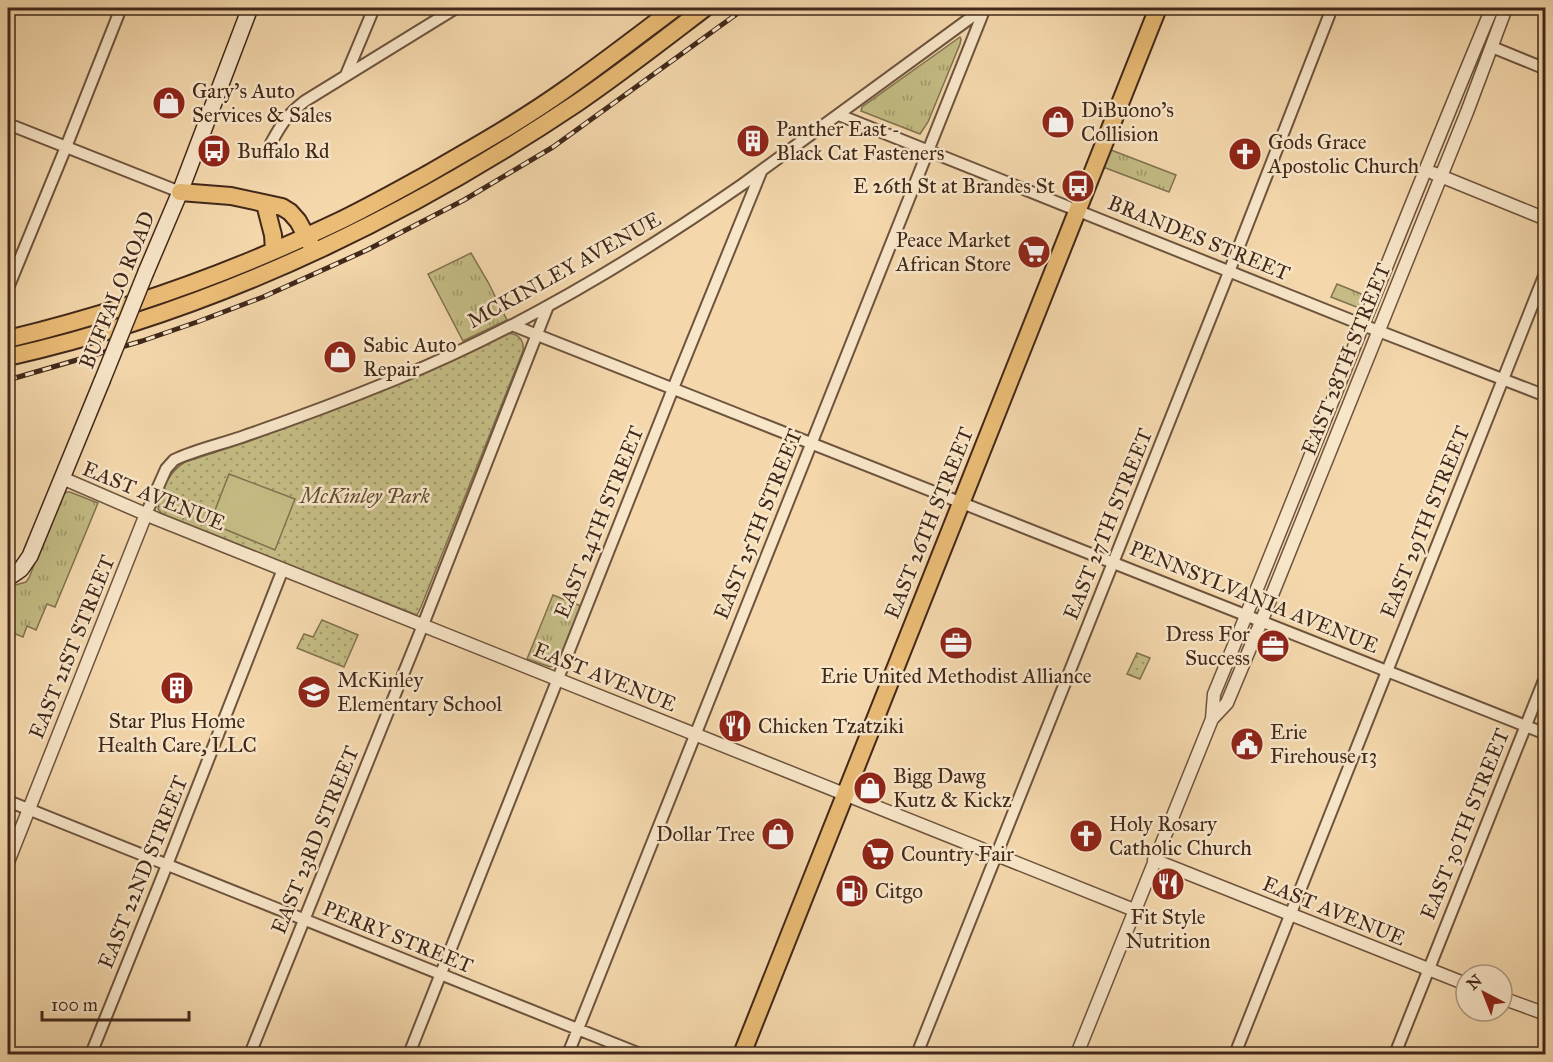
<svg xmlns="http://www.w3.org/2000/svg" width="1553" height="1062" font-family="'IM FELL Great Primer',serif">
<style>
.grass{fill:url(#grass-tufts);stroke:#82724f;stroke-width:1.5}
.park{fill:url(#park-dots);stroke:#82724f;stroke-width:1.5}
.pitch{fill:#c4bc84;stroke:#82724f;stroke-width:1.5}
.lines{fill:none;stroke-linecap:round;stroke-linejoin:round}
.minor-casing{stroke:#6e543e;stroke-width:14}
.tertiary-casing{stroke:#6e543e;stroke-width:15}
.secondary-casing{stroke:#41281a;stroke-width:18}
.primary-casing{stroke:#41281a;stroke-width:20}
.trunk-casing{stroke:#41281a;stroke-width:20}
.minor{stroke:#f8e6c9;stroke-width:10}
.tertiary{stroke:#f8e6c9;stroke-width:12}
.secondary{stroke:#f8e6c9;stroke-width:15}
.primary{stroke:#eabc76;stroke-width:16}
.trunk{stroke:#eabc76;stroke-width:16}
.rail-casing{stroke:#41281a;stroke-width:5}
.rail{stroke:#f8e6c9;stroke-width:3;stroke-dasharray:9;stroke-linecap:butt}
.secondary-bridge-casing{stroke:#41281a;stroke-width:18;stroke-linecap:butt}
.secondary-bridge{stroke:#f8e6c9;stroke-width:15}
.labels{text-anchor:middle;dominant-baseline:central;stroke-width:5;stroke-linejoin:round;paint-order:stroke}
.poi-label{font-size:21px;fill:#41281a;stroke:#f8e6c9;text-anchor:start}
.street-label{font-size:21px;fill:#41281a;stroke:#f8e6c9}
.park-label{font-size:21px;font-style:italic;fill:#624d34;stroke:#f8e6c9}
</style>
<defs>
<pattern id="grass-tufts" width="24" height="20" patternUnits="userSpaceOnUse" patternTransform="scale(1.5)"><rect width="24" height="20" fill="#c4bc84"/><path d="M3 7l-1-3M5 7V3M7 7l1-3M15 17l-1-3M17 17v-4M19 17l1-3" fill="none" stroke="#a1996b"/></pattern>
<pattern id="park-dots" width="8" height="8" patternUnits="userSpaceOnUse" patternTransform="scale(1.5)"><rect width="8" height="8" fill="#c4bc84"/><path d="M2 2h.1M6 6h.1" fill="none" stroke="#a1996b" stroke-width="1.8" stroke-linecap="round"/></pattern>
</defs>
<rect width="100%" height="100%" fill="#f4d8ac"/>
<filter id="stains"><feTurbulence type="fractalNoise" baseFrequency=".00333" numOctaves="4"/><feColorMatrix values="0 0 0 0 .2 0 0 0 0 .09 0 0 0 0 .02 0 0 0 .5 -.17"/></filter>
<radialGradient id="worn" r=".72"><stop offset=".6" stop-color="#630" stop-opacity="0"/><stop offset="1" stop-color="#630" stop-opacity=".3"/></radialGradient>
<!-- grass -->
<path class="grass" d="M960,37L961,39L960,44L928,122L920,134L861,111L862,107Z
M1111,150L1176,175L1169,192L1103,167Z
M471,253L488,282L507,320L463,341L428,274Z
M1337,284L1364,295L1359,308L1331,297Z
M67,492H70L98,503L55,607L47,604L36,630L27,626L23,637L8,631V587L26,582L29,578L61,496Z
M553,595L581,606L557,664L550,667L527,659Z"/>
<!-- park -->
<path class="park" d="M509,333C520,335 524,340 523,351L421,607L417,615L162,514L158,509C159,491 170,471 185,462L247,442L337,408L408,380Z
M322,620L358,635L344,667L297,648L304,634L313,637Z
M1137,653L1150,658L1140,679L1127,674Z"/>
<!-- pitch -->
<path class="pitch" d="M229,474L295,499L275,550L210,523Z"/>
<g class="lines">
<!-- minor casing -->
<g class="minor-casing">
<path id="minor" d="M1492,47L1546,69
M346,75L374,8
M839,115L1363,325L1546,396
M8,124L180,192
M271,143C282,123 287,115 305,101L456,8
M8,288L66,147L121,8
M512,325L1546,734
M146,514L166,469L174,460C197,449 223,444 247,435C297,418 347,399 396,379C517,330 635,259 743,184L984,8
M8,801L640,1054
M91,1054L163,875L283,569
M250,1054L419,635L548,306
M409,1054L678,376L761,172
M568,1054L985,8
M917,1054L1229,272L1332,8
M1235,1054L1546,271
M1395,1054L1546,675
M1545,1054H1546"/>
</g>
<!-- tertiary casing -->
<g class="tertiary-casing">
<path id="tertiary" d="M1433,173L1546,219
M62,478L157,519L1134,910
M1212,719L1227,703L1266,610L1467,112L1506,8
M1154,860L1466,984
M8,862L146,514
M1502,998L1546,1014
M1077,1054L1212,719L1214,694C1308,466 1397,235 1492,8"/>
</g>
<!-- secondary casing -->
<g class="secondary-casing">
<path id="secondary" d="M146,272L180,192L250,8
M8,578L21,569L30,556L102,381"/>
</g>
<!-- primary casing -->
<g class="primary-casing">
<path id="primary" d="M742,1054L1158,8"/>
</g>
<!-- trunk casing -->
<g class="trunk-casing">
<path id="trunk" d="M180,192L231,196L282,207L290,212L298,221L311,245
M265,204L273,235L274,250
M8,339C120,312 229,274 333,224C365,209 395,192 426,175C473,148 521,121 566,89C603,63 639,35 675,8
M8,357C212,311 404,219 577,103C621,73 663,40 705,8"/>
</g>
<!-- minor -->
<use href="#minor" class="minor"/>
<!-- tertiary -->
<use href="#tertiary" class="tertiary"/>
<!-- secondary -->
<use href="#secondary" class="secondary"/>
<!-- primary -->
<use href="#primary" class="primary"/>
<!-- trunk -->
<use href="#trunk" class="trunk"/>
<!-- rail casing -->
<g class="rail-casing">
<path id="rail" d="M8,380L142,341L197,322L263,297L367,250L464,200L553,147L745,8"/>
</g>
<!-- rail -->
<use href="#rail" class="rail"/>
<!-- secondary-bridge casing -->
<g class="secondary-bridge-casing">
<path id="secondary-bridge" d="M102,381L146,272"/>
</g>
<!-- secondary-bridge -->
<use href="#secondary-bridge" class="secondary-bridge"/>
</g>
<!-- icons -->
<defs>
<g id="shop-disc" transform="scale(1.725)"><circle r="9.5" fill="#8f2418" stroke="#f8e6c9"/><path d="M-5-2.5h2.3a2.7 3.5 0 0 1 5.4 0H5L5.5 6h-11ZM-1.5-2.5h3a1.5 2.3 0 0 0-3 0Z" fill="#fff"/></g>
<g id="building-disc" transform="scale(1.725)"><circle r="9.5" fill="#8f2418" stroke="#f8e6c9"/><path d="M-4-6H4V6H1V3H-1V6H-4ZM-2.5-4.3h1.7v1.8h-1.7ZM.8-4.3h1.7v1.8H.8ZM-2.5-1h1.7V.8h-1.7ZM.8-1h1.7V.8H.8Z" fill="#fff"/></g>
<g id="bus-disc" transform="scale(1.725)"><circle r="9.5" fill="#8f2418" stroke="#f8e6c9"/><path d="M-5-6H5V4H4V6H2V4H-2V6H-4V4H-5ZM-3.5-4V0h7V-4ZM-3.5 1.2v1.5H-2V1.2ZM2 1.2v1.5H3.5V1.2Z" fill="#fff"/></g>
<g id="church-disc" transform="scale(1.725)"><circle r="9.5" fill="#8f2418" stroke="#f8e6c9"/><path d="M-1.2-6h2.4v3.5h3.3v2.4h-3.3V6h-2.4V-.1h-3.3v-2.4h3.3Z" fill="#fff"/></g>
<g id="supermarket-disc" transform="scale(1.725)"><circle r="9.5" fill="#8f2418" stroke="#f8e6c9"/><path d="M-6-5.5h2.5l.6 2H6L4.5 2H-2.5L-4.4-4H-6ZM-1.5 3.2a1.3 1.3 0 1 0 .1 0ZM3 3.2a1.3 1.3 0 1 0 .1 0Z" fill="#fff"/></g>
<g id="office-disc" transform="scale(1.725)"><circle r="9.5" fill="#8f2418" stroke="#f8e6c9"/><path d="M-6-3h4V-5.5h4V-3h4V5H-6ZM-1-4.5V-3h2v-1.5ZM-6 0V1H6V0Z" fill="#fff"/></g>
<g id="school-disc" transform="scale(1.725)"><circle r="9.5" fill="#8f2418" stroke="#f8e6c9"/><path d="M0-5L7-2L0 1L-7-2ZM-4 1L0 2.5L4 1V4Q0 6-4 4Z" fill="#fff"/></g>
<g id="restaurant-disc" transform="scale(1.725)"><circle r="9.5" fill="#8f2418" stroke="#f8e6c9"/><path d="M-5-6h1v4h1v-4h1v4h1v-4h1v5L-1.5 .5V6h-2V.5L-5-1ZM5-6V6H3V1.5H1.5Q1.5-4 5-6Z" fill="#fff"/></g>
<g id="civic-disc" transform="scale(1.725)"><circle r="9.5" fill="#8f2418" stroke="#f8e6c9"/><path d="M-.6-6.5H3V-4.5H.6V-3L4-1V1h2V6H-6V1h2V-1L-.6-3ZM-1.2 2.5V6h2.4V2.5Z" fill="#fff"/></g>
<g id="fuel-disc" transform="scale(1.725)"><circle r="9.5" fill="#8f2418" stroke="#f8e6c9"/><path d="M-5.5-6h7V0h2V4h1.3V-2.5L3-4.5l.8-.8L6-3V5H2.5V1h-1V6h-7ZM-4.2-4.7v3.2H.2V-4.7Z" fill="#fff"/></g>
</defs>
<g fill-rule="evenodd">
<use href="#shop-disc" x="169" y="103"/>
<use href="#shop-disc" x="1058" y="122"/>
<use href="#building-disc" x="753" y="141"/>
<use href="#bus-disc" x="214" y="151"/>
<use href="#church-disc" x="1245" y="154"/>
<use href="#bus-disc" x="1078" y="186"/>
<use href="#supermarket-disc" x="1034" y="252"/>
<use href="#shop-disc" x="340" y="357"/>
<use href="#office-disc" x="956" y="643"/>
<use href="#office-disc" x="1273" y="646"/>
<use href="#building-disc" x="177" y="688"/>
<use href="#school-disc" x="314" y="692"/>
<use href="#restaurant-disc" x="735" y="726"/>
<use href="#civic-disc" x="1247" y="744"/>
<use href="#shop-disc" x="870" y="788"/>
<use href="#shop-disc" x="778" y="834"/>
<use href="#church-disc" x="1086" y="836"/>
<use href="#supermarket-disc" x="878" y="854"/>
<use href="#restaurant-disc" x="1168" y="884"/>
<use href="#fuel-disc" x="852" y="891"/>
</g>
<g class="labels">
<!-- poi labels -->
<g class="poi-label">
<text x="192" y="91">Gary's Auto<tspan x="192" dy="24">Services &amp; Sales</tspan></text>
<text x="1081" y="110">DiBuono's<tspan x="1081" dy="24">Collision</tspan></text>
<text x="776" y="129">Panther East -<tspan x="776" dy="24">Black Cat Fasteners</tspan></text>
<text x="1268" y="142">Gods Grace<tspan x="1268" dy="24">Apostolic Church</tspan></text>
<text x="237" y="151">Buffalo Rd</text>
<text x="1055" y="186" text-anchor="end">E 26th St at Brandes St</text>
<text x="1011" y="240" text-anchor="end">Peace Market<tspan x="1011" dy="24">African Store</tspan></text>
<text x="363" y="345">Sabic Auto<tspan x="363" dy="24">Repair</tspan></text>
<text x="1250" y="634" text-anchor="end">Dress For<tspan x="1250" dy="24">Success</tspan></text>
<text x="956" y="676" text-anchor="middle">Erie United Methodist Alliance</text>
<text x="337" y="680">McKinley<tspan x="337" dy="24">Elementary School</tspan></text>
<text x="177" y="721" text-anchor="middle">Star Plus Home<tspan x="177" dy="24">Health Care, LLC</tspan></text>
<text x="758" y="726">Chicken Tzatziki</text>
<text x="1270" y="732">Erie<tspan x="1270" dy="24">Firehouse 13</tspan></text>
<text x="893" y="776">Bigg Dawg<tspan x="893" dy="24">Kutz &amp; Kickz</tspan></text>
<text x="1109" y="824">Holy Rosary<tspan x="1109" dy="24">Catholic Church</tspan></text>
<text x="755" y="834" text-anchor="end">Dollar Tree</text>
<text x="901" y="854">Country Fair</text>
<text x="875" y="891">Citgo</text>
<text x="1168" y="917" text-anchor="middle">Fit Style<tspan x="1168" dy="24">Nutrition</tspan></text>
</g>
<!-- street labels -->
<g class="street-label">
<text transform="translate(1199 238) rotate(22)">BRANDES STREET</text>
<text transform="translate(564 270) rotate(-29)">MCKINLEY AVENUE</text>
<text transform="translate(117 290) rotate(-68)">BUFFALO ROAD</text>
<text transform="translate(1346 359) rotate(-68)">EAST 28TH STREET</text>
<text transform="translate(154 496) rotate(22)">EAST AVENUE</text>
<text transform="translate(599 522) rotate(-68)">EAST 24TH STREET</text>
<text transform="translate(1425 522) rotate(-68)">EAST 29TH STREET</text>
<text transform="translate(929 523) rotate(-68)">EAST 26TH STREET</text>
<text transform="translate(758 524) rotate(-68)">EAST 25TH STREET</text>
<text transform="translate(1108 524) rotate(-68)">EAST 27TH STREET</text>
<text transform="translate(1254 597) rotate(22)">PENNSYLVANIA AVENUE</text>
<text transform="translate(72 647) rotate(-68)">EAST 21ST STREET</text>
<text transform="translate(605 677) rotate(22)">EAST AVENUE</text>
<text transform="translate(1465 824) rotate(-68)">EAST 30TH STREET</text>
<text transform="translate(315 840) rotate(-68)">EAST 23RD STREET</text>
<text transform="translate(143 872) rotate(-68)">EAST 22ND STREET</text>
<text transform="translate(1334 911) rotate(22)">EAST AVENUE</text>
<text transform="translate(398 937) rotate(22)">PERRY STREET</text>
</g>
<!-- park labels -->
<g class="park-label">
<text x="365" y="496">McKinley Park</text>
</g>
</g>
<!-- margin -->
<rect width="1553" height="1062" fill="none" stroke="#f4d8ac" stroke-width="30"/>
<rect x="9" y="9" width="1535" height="1044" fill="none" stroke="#41281a" stroke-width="3"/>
<rect x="15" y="15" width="1523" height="1032" fill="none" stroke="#41281a" stroke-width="1.5"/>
<!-- north arrow -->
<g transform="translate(1484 993) rotate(318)"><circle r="28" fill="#f8e6c9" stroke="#af9a83" stroke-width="1.5"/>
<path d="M0-4.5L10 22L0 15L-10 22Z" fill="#8f2418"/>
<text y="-9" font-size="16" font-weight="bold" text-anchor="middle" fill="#41281a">N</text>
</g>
<!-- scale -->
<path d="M42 1011v9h147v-9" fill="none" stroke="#41281a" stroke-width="3"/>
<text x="51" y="1011" font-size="18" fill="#41281a" stroke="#f8e6c9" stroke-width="4.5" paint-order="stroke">100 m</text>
<rect width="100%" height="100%" filter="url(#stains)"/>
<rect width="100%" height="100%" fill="url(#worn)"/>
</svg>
